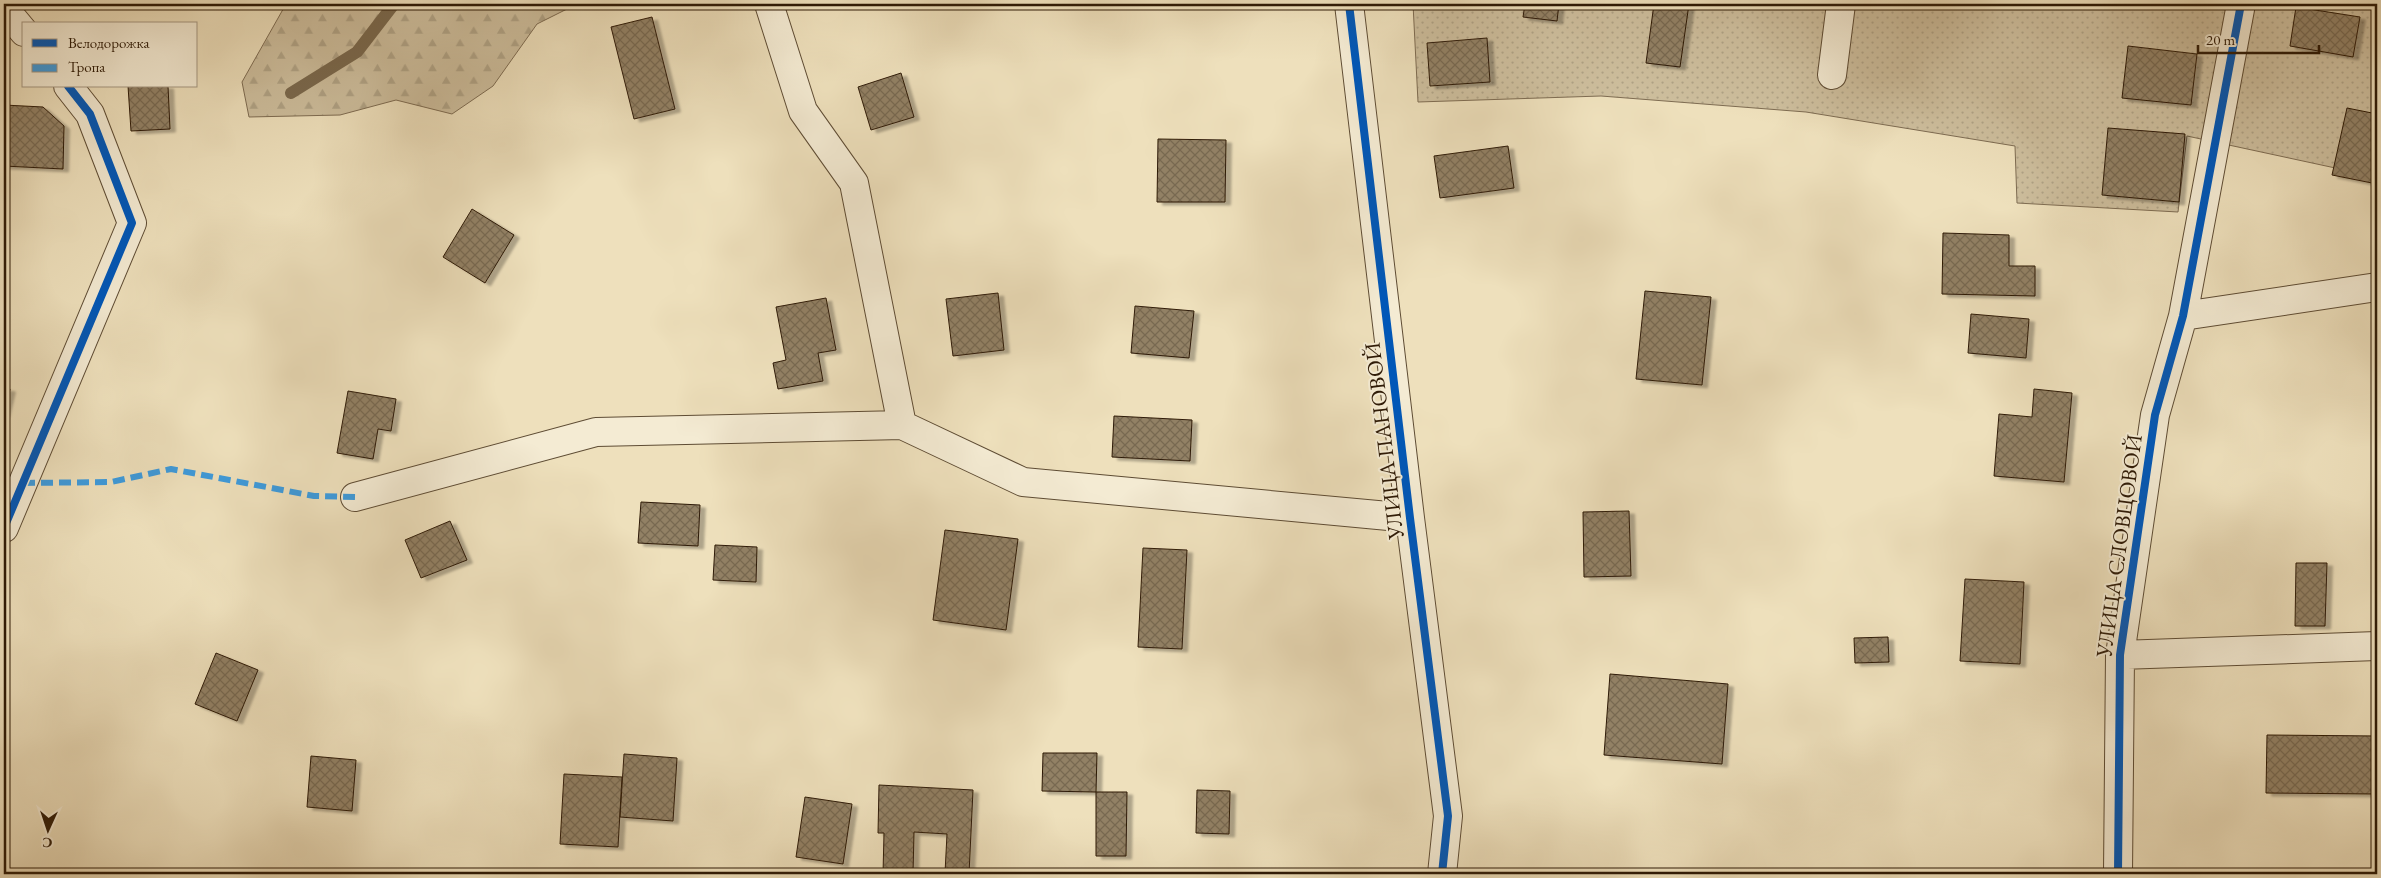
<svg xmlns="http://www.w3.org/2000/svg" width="2381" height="878" font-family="'EB Garamond',serif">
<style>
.grass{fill:url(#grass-dots);stroke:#7e6c52}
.forest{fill:url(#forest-firs);stroke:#7e6c52}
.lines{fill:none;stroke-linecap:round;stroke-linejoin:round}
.stream{stroke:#7a694e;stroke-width:12}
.building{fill:url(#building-cross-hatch);stroke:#2e1a06;filter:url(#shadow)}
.minor-casing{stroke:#5e4c34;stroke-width:30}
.minor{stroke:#f4ebd3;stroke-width:28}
.quiet{stroke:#3d9bdd;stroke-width:6;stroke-dasharray:12 6;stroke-linecap:butt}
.cycleway-casing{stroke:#f4ebd3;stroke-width:11}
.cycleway{stroke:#0057b8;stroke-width:8}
.labels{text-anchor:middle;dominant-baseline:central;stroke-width:4;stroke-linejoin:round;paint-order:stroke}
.street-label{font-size:22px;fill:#2e1a06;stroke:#f4ebd3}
</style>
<defs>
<pattern id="grass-dots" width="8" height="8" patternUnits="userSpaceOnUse" patternTransform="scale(1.25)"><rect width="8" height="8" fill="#cdbe9d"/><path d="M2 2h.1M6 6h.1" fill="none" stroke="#b0a386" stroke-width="1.8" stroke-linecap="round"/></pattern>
<pattern id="forest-firs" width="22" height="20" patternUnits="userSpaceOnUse" patternTransform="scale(1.25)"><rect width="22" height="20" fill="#cdbe9d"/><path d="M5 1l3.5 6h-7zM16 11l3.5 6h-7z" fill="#b0a386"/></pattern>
<pattern id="building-cross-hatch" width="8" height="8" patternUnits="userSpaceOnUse" patternTransform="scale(1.25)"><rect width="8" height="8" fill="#928165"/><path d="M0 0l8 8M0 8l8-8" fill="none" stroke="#786951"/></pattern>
<filter id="shadow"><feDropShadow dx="5.5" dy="3" stdDeviation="1" flood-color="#0004"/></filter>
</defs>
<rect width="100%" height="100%" fill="#eee0bc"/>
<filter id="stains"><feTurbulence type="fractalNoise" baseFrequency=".004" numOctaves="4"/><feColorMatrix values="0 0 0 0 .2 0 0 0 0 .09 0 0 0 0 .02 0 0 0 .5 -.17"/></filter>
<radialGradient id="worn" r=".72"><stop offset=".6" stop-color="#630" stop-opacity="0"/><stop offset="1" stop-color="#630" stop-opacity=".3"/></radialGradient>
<!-- grass -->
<path class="grass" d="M1413,4H2377V177L2187,136L2178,212L2017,203L2015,146L1806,112L1601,96L1418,102Z"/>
<!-- forest -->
<path class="forest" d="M286,4H577L537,24L493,86L452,114L396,100L340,115L249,117L242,82Z"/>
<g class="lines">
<!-- stream -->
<path class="stream" d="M291,93L357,52L394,4"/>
</g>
<!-- building -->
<path class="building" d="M1525,4H1559L1557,21L1523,17Z
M1654,4H1689L1680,67L1646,63Z
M2296,7L2360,17L2353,57L2290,46Z
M652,17L675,109L634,119L611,27Z
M1487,38L1490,82L1430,86L1427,43Z
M2128,46L2197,54L2191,105L2122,98Z
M901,73L914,117L871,130L858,87Z
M128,86H168L170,129L131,131Z
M4,105L43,107L64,126L63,169L4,166Z
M2347,108L2377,114V184L2332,175Z
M2108,128L2185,134L2179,202L2102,195Z
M1158,139L1226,140L1225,202H1157Z
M1508,146L1514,188L1440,198L1434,156Z
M472,209L514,235L485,283L443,257Z
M1943,233L2009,235V266H2035V296L1942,294Z
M1645,291L1711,297L1702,385L1636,379Z
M998,293L1004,350L953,356L946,299Z
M826,298L836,350L818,353L823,381L778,389L773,363L786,360L776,307Z
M1135,306L1194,311L1189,358L1131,353Z
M1971,314L2029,319L2026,358L1968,353Z
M4,388L10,389L4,414Z
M2034,389L2072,393L2064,482L1994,476L1999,414L2032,417Z
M348,391L396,399L391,431L378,429L373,459L337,453Z
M1114,416L1192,420L1190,461L1112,457Z
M641,502L700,505L698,546L638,543Z
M1629,511L1631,576L1584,577L1583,512Z
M450,521L467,560L421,578L405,540Z
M945,530L1018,539L1006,630L933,620Z
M715,545L757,547L756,582L713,580Z
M1143,548L1187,550L1182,649L1138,647Z
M2296,563H2327L2325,626H2295Z
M1965,579L2024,582L2020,664L1960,661Z
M1888,637L1889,662L1855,663L1854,638Z
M216,653L258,670L237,721L195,704Z
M1610,674L1728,684L1722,764L1604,755Z
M2267,735L2377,736V794L2266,793Z
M1043,753H1097L1096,792L1042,791Z
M624,754L677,758L673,821L620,817Z
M311,756L356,760L352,811L307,807Z
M564,774L622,777L618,847L560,844Z
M879,785L973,790L969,874L945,873L947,834L914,832L913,874H883L884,833H878Z
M1197,790L1230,791L1229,834L1196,833Z
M1096,792H1127L1126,856H1096Z
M805,797L852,804L843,864L796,857Z"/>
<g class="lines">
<!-- minor casing -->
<g class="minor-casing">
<path id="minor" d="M769,4L803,111L854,183L902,425
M1349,4L1410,518L1448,816L1442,874
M4,8L24,32
M1832,75L1841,4
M2183,316L2377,287
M355,497L596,432L902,425L1023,482L1410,518
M4,528L132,223L90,114L68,86
M2120,655L2377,646
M2118,874L2120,655L2155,415L2183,316L2241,4"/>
</g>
<!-- minor -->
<use href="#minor" class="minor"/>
<!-- quiet -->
<path class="quiet" d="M23,483L111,482L171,469L314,496L355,497"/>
<!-- cycleway casing -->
<g class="cycleway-casing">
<path id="cycleway" d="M1349,4L1410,518L1448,816L1442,874
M4,528L132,223L90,114L68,86
M2118,874L2120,655L2155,415L2183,316L2241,4"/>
</g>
<!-- cycleway -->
<use href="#cycleway" class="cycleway"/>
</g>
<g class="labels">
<!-- street labels -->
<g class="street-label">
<text transform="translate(1384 441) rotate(-97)">УЛИЦА ПАНОВОЙ</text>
<text transform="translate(2119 546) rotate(-82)">УЛИЦА СЛОВЦОВОЙ</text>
</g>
</g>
<!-- margin -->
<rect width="2381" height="878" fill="none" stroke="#eee0bc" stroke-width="20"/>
<rect x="5" y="5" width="2371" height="868" fill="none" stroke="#2e1a06" stroke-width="2.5"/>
<rect x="10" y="10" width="2361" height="858" fill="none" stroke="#2e1a06"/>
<!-- legend -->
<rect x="22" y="22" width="175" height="65" fill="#f4ebd3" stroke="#a59781"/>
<rect x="32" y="39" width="25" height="8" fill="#0057b8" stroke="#a59781"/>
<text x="68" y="48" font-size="15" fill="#2e1a06">Велодорожка</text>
<rect x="32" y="64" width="25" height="8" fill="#3d9bdd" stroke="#a59781"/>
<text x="68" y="72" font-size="15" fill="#2e1a06">Тропа</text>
<!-- north arrow -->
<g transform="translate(48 830) rotate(183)" stroke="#f4ebd3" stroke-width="4" paint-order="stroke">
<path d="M0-4L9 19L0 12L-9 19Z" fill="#2e1a06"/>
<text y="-8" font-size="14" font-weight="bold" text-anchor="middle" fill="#2e1a06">С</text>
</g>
<!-- scale -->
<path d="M2198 45v8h121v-8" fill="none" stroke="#2e1a06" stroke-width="2.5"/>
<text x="2206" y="45" font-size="15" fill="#2e1a06" stroke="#f4ebd3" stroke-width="4" paint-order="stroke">20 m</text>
<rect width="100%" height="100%" filter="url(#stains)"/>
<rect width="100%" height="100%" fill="url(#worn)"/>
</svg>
